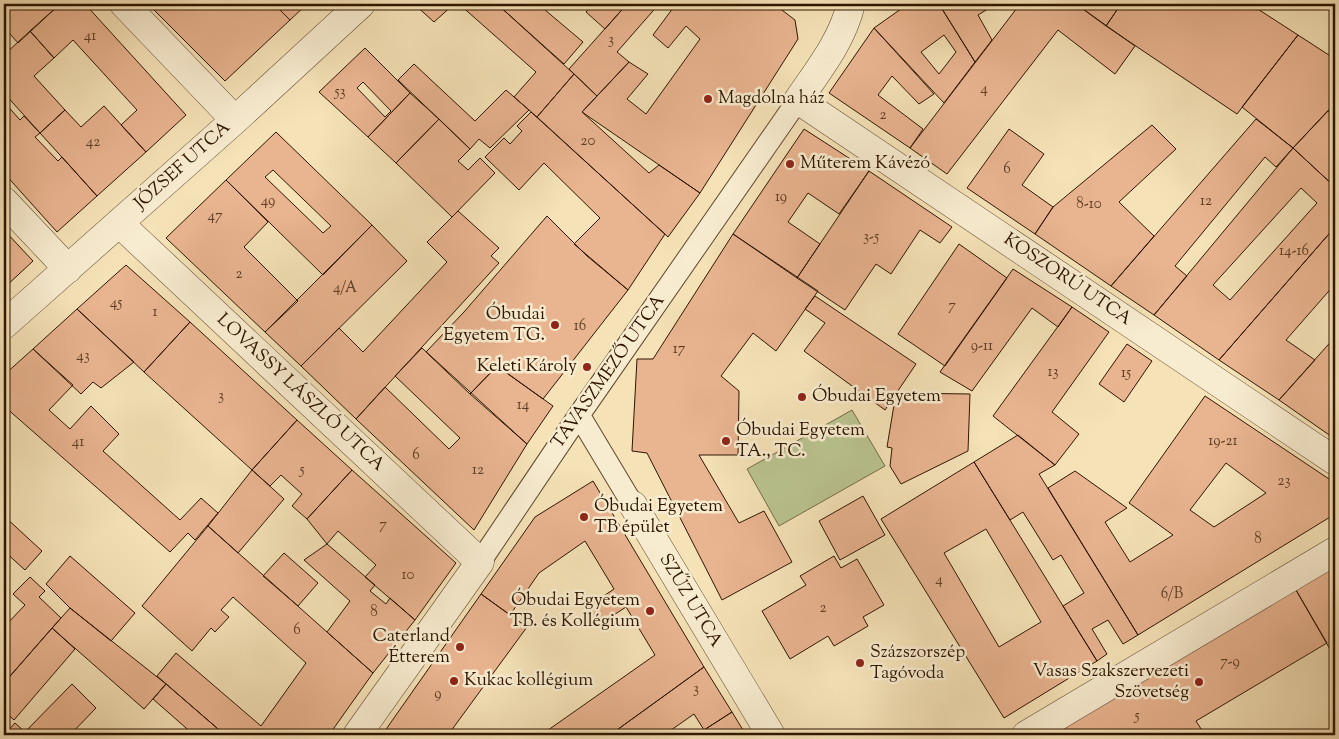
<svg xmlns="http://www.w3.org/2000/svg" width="1339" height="739" font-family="'Sorts Mill Goudy',serif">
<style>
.green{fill:#bac490;stroke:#746c48}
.building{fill:#e9b490;stroke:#2f1500;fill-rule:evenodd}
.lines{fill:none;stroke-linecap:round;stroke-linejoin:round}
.pedestrian-casing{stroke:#60482e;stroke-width:23}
.minor-casing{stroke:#60482e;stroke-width:29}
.pedestrian{stroke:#f8ecd0;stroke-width:21}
.minor{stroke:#f8ecd0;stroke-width:28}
.poi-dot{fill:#8f2418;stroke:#f8ecd0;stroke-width:2}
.labels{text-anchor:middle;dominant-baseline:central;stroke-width:5;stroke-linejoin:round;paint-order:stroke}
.number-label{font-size:15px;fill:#5e3d24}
.poi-label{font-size:18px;fill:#2f1500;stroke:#f8ecd0;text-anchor:start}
.street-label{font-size:18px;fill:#2f1500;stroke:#f8ecd0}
</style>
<rect width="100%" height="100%" fill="#f5e2b7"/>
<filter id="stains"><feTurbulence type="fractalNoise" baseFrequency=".004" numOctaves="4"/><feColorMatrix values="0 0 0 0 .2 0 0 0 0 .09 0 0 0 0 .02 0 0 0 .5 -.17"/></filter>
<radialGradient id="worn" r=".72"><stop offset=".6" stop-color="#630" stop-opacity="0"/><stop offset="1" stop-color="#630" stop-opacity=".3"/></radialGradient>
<!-- green -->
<path class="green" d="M852,410L885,466L779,526L747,469Z"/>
<!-- building -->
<path class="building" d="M4,4H60L18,43L4,27Z
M60,4H85L186,115L146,152L121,125L137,110L73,40L54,58L30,31Z
M148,4H274L290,20L225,81Z
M274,4H307L290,20Z
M414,4H454L434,22Z
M459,4H497L574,74L537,117L514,97L536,72Z
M497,4H538L583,42L564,64Z
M593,4H627L605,29L586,12Z
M627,4H659L617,52L629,62L597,96L569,69Z
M676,4H774L795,20L798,39L700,193L582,112L629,62L648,74L627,99L646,114L700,39L686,26L668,48L653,35Z
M908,4H939L975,62L944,103L874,28ZM944,35L956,52L939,74L921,52Z
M939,4H996L978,15L992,40L975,62Z
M1020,4H1076L1135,46L1115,74L1058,30L947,174L910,148Z
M1076,4H1121L1106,26Z
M1121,4H1250L1298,35L1237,114L1106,26Z
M874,28L934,94L919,104L892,76L878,95L923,129L910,148L829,93Z
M30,31L54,58L34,76L65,110L40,133L4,93V55Z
M1298,35L1335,59V103L1293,148L1242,107Z
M365,48L410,93L368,137L319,92ZM363,82L391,111L385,117L357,88Z
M414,64L475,121L506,90L529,110L490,148L479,139L470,149L398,80Z
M574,74L597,96L582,112L649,173L659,165L700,193L668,237L537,117Z
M410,93L439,119L396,163L368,137Z
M4,102L20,120L24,116L40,133L35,137L58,161L62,157L97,196L57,232L4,173Z
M104,106L146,152L97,196L40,133L65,110L81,127Z
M1328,111L1335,118V187L1293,148Z
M531,112L665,234L628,290L574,244L600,218L544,163L519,190L485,157L504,138L510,144L522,131L517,126Z
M439,119L470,149L458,161L468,170L480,158L495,173L452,217L396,163Z
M1256,119L1293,148L1276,167L1265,157L1175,266L1187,276L1154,315L1111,286Z
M1152,125L1176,149L1119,202L1154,236L1111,286L1035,234L1053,207Z
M804,129L869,171L839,214L808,193L788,222L820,244L797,278L733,234Z
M1009,129L1044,154L1022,185L1053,207L1035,234L967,188Z
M276,132L372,225L323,275L226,180ZM273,170L331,226L323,233L265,177Z
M1293,148L1335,187V227L1219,360L1154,315ZM1301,188L1317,203L1230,300L1213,285Z
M869,171L952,227L940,243L920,230L891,274L876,264L845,310L797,278Z
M226,180L268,222L244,247L298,301L265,332L166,238Z
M458,211L499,248L491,256L499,263L356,419L301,366L339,328L363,352L447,262L427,242Z
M547,216L587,256L628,290L543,399L497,366L470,394L426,352L464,312Z
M372,225L407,261L301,366L265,332Z
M1335,227V284L1286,340L1315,360L1279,400L1219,360Z
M4,230L33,261L4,288Z
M733,234L818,291L776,351L753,333L721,376L739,391L738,455H699L739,523L764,511L792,562L722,600L647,453L632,451L637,359H653Z
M959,244L1007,278L945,366L898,334Z
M126,265L190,322L144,372L77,309Z
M1013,269L1072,307L1058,327L1032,308L972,391L940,372Z
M815,296L916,364L885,410L804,351L825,323L805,309Z
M1072,307L1109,332L1052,412L1079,434L1055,465L993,416Z
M77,309L134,362L101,388L93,382L81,394L33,349Z
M190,322L297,420L252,470L144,372Z
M1335,337V439L1279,400Z
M1127,344L1152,361L1124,402L1099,384Z
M422,348L527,444L474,530L356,419L385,387L449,449L460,438L395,376Z
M33,349L73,385L49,410L70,429L91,406L119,434L103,451L180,520L201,498L218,513L195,540L188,533L170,552L4,406V375Z
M497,366L553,406L527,444L470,394Z
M896,393L970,394L968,451L901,484L890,466L892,448L887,447Z
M1205,396L1335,483V514L1138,635L1048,488L1075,471L1127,508L1105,522L1130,562L1173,535L1129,503ZM1226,463L1266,493L1214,527L1190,510Z
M297,420L352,470L307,519L292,506L302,494L281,475L270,486L252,470Z
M1018,435L1055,465L1039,474L1138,635L1123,644L1108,620L1092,629L1107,654L1097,661L1063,606L1084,593L1061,555L1053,560L1023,512L1010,520L974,462Z
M974,462L1097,661L1004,718L881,519ZM986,529L1041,622L999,647L944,553Z
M252,470L284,499L238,553L208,526Z
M352,470L456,563L415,620L365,577L376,565L338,531L327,544L307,519Z
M593,481L704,667L610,735H541L655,655L626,607L597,626L586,608L614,589L585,541L539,573L510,615L481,594L535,517Z
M863,496L885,535L840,560L819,521Z
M4,516L42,551L25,570L4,551Z
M208,526L373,673L329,735H225L157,676L176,653L261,726L306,663L233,597L221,610L229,617L215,632L211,628L192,651L142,606Z
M327,544L375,585L370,591L386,604L390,598L415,620L373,673L327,632L350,601L304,560Z
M284,553L318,583L298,606L263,576Z
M70,556L135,613L111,641L70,608L46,584Z
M834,556L841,568L857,559L884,605L863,617L868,626L834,646L828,636L790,659L762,611L806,585L800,576Z
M1335,567V658L1296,590Z
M30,577L45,591L39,597L61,618L4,683V627L25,605L13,594Z
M1296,590L1327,643L1196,721L1205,735H1066L1060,726Z
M481,594L527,627L448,735H382Z
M70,608L166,684L144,709L52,628Z
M52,628L75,649L14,720L4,711V683Z
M704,667L732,712L704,730L694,714L664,735H610Z
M72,684L96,708L70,735H22Z
M166,684L225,735H194L153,699Z
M732,712L746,735H696L704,730Z
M15,723L25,732L22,735H4Z
M1060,726L1066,735H1045Z"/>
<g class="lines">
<!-- pedestrian casing -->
<g class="pedestrian-casing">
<path id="pedestrian" d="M579,415L633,505
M480,562L579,415L798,100"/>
</g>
<!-- minor casing -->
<g class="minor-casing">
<path id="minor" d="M124,4L235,120
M851,4C842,41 819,69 798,100L1335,461
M4,201L68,269
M119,223L480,562L357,735
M4,325L235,120L361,4
M633,505L771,735
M1026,735L1335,551"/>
</g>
<!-- pedestrian -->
<use href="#pedestrian" class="pedestrian"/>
<!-- minor -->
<use href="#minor" class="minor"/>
</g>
<!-- markers -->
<g class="poi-dot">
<circle cx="708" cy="99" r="5"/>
<circle cx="790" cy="164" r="5"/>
<circle cx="555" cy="325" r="5"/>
<circle cx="587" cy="367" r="5"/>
<circle cx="802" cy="397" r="5"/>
<circle cx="726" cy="441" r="5"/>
<circle cx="584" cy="517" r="5"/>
<circle cx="650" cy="611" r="5"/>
<circle cx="460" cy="647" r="5"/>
<circle cx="860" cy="663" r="5"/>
<circle cx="454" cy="681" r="5"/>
<circle cx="1199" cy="682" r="5"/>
</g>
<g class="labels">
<!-- number labels -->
<g class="number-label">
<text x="90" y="36">41</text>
<text x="611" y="40">3</text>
<text x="984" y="89">4</text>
<text x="340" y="92">53</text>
<text x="883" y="115">2</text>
<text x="588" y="141">20</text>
<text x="93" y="142">42</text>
<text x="1007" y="169">6</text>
<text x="781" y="197">19</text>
<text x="268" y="201">49</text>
<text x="1206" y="201">12</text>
<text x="1089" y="204">8-10</text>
<text x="215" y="216">47</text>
<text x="871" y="237">3-5</text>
<text x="1294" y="251">14-16</text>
<text x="239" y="274">2</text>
<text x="345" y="288">4/A</text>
<text x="116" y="303">45</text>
<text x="952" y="306">7</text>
<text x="155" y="312">1</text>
<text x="580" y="326">16</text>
<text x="982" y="346">9-11</text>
<text x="679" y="349">17</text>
<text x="83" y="356">43</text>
<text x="1053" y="372">13</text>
<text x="1126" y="373">15</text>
<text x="221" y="396">3</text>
<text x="523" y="405">14</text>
<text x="1223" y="441">19-21</text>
<text x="78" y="442">41</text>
<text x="416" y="455">6</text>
<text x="302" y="470">5</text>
<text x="478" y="470">12</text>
<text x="1284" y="481">23</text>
<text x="383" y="525">7</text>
<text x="1258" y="539">8</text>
<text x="408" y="575">10</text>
<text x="939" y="580">4</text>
<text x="1172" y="594">6/B</text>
<text x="823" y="608">2</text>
<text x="374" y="612">8</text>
<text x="297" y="630">6</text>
<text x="1230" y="662">7-9</text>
<text x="696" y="689">3</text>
<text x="438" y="694">9</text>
<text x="1137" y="716">5</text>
</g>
<!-- poi labels -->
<g class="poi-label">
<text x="718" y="99">Magdolna ház</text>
<text x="800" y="164">Műterem Kávézó</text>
<text x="545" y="315" text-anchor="end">Óbudai<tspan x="545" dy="21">Egyetem TG.</tspan></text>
<text x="577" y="367" text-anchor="end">Keleti Károly</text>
<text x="812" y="397">Óbudai Egyetem</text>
<text x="736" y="431">Óbudai Egyetem<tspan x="736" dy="21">TA., TC.</tspan></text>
<text x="594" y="507">Óbudai Egyetem<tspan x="594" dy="21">TB épület</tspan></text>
<text x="640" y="601" text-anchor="end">Óbudai Egyetem<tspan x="640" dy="21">TB. és Kollégium</tspan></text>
<text x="450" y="637" text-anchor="end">Caterland<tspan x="450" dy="21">Étterem</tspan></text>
<text x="870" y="653">Százszorszép<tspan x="870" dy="21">Tagóvoda</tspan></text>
<text x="1189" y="672" text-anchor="end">Vasas Szakszervezeti<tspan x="1189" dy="21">Szövetség</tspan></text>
<text x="464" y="681">Kukac kollégium</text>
</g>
<!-- street labels -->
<g class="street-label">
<text transform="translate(183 166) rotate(-42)">JÓZSEF UTCA</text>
<text transform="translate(1067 280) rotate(34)">KOSZORÚ UTCA</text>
<text transform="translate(609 372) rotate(-55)">TAVASZMEZŐ UTCA</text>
<text transform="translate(300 393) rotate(43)">LOVASSY LÁSZLÓ UTCA</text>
<text transform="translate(690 601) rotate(59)">SZŰZ UTCA</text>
</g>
</g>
<!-- margin -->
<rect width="1339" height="739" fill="none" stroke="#f5e2b7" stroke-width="20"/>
<rect x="5" y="5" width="1329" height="729" fill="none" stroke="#2f1500" stroke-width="2.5"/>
<rect x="10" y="10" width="1319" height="719" fill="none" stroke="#2f1500"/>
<rect width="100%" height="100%" filter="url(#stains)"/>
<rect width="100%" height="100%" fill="url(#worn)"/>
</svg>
